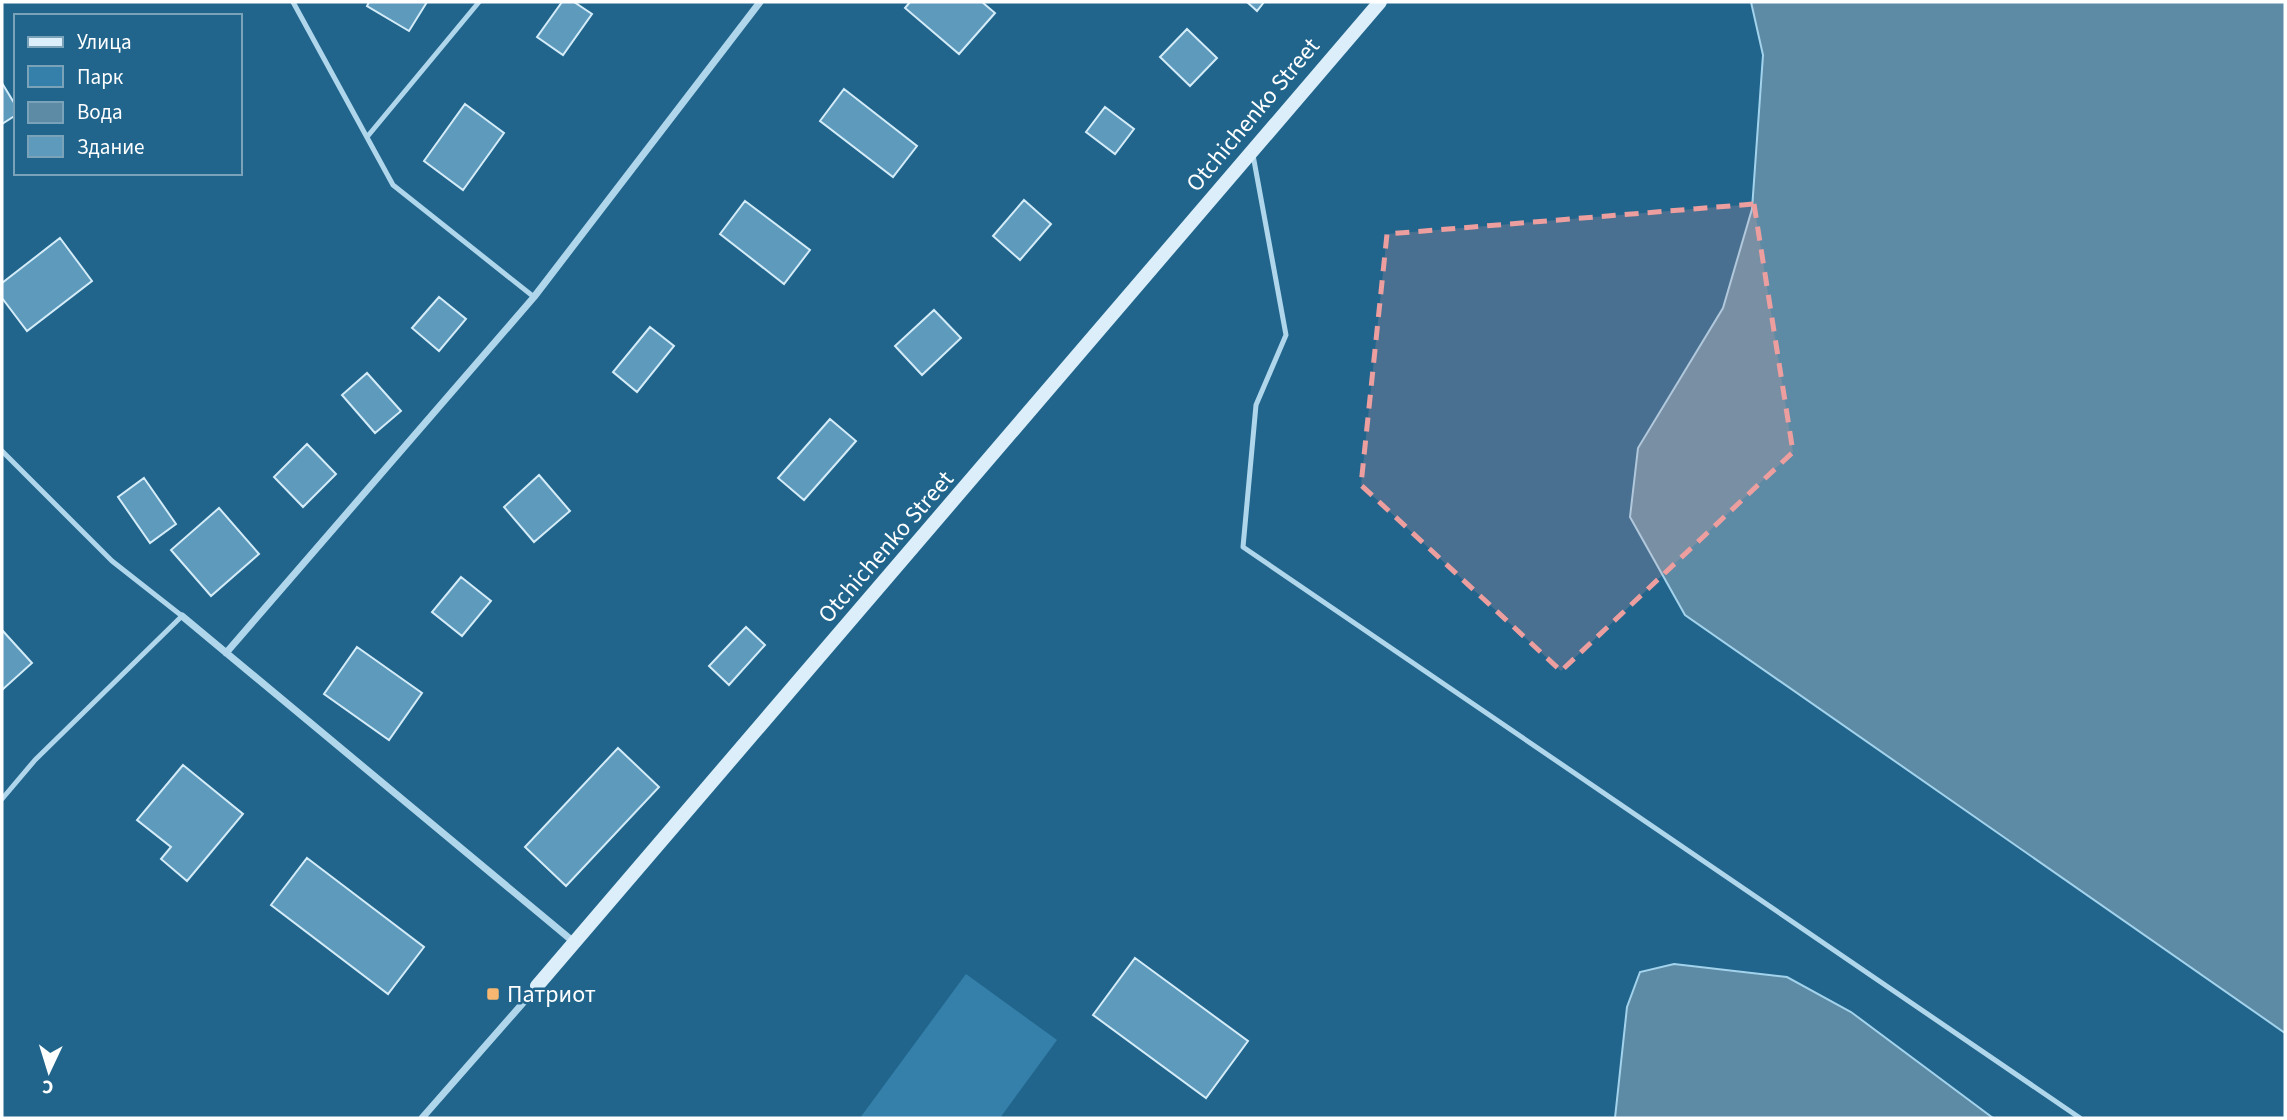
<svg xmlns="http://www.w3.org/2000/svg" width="2287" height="1120" font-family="'Source Sans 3',sans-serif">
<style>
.green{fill:#3580aa}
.water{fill:#5d8ba6;stroke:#a3d3ec;stroke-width:2}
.building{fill:#5e9abc;stroke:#d4ecf8;stroke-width:2}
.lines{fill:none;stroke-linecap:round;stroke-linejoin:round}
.lane{stroke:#b0d6eb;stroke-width:5}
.street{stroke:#b0d6eb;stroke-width:7}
.secondary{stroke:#dbeef9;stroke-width:14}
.marked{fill:#ed9e9e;fill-opacity:0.2;stroke:#ed9e9e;stroke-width:5;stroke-dasharray:14 9;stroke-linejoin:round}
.poi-dot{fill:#f8b771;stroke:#21658c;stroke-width:2.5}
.labels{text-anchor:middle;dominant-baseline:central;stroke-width:5;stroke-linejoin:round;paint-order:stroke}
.street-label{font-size:24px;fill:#fff;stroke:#21658c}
.poi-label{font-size:24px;fill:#fff;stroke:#21658c;text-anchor:start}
</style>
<rect width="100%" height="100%" fill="#21658c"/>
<!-- green -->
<path class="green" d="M966,974L1057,1040L1000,1118H860Z"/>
<!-- water -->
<path class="water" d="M1751,2H2285V1033L1685,615L1630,517L1638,448L1723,308L1752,209L1763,55Z
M1674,964L1787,977L1851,1012L1993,1118H1615L1627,1007L1640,972Z"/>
<!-- building -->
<path class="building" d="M369,2H427L409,31L367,6Z
M562,2H574L592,14L563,55L537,37Z
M910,2H982L995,13L959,54L905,8Z
M1247,2H1264L1257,11Z
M1187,29L1217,58L1190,86L1160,57Z
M2,83L16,106V115L2,124Z
M844,89L917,146L893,177L820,121Z
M465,104L504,133L463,190L424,161Z
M1105,107L1134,129L1115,154L1086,132Z
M1024,200L1051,224L1020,260L993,236Z
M745,201L810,250L784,284L720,234Z
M60,238L92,281L27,331L2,298V283Z
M439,297L466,319L439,351L412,328Z
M934,310L961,338L922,375L895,346Z
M650,327L674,346L637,392L613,372Z
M367,373L401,411L375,433L342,395Z
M830,419L856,441L804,500L778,478Z
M307,444L336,474L303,507L274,477Z
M539,475L570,511L534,542L504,507Z
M144,478L176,524L150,543L118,497Z
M219,508L259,554L211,596L171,550Z
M461,577L491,601L462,636L432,612Z
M746,627L765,645L729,685L709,666Z
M2,630L32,663L2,690Z
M357,647L422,693L389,740L324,694Z
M618,748L659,787L566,886L525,847Z
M183,765L243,814L187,881L161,859L171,847L137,820Z
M307,858L424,947L388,994L271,905Z
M1135,958L1248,1041L1206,1098L1093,1015Z"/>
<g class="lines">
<!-- lane -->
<path class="lane" d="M293,2L393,185L534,297
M367,137L479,2
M1253,155L1286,335L1256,405L1243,547L2080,1118
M2,451L112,561L182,616L35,760L2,799"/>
<!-- street -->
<path class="street" d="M182,616L575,943
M226,653L534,297L760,2
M422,1118L537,987"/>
<!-- secondary -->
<path class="secondary" d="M537,986L1380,2"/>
</g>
<!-- marked area -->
<path class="marked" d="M1754,204L1793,452L1561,671L1361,485L1387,234Z"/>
<!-- markers -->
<rect class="poi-dot" x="486" y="987" width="14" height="14" rx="3.5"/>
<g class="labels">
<!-- street labels -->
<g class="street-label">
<text transform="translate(1253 115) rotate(-50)">Otchichenko Street</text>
<text transform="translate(886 547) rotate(-49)">Otchichenko Street</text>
</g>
<!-- poi labels -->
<g class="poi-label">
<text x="507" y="994">Патриот</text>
</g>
</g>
<!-- border -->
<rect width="2287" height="1120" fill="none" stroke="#ffffff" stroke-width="7"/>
<!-- legend -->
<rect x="14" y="14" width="228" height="161" fill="#21658c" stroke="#7aa3ba" stroke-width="2"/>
<rect x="28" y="37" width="35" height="10" fill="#dbeef9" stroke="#7aa3ba" stroke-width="2"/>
<text x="77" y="49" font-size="21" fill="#ffffff">Улица</text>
<rect x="28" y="66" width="35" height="21" fill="#3580aa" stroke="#7aa3ba" stroke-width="2"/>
<text x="77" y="84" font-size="21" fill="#ffffff">Парк</text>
<rect x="28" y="102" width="35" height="21" fill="#5d8ba6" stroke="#7aa3ba" stroke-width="2"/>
<text x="77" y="119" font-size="21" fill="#ffffff">Вода</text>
<rect x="28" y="136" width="35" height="21" fill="#5e9abc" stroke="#7aa3ba" stroke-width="2"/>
<text x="77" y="154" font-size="21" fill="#ffffff">Здание</text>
<!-- north arrow -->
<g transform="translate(49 1071) rotate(184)" stroke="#21658c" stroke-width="5" paint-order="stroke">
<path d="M0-5L12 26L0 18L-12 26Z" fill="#ffffff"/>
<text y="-10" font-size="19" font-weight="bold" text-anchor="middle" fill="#ffffff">С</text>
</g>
</svg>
